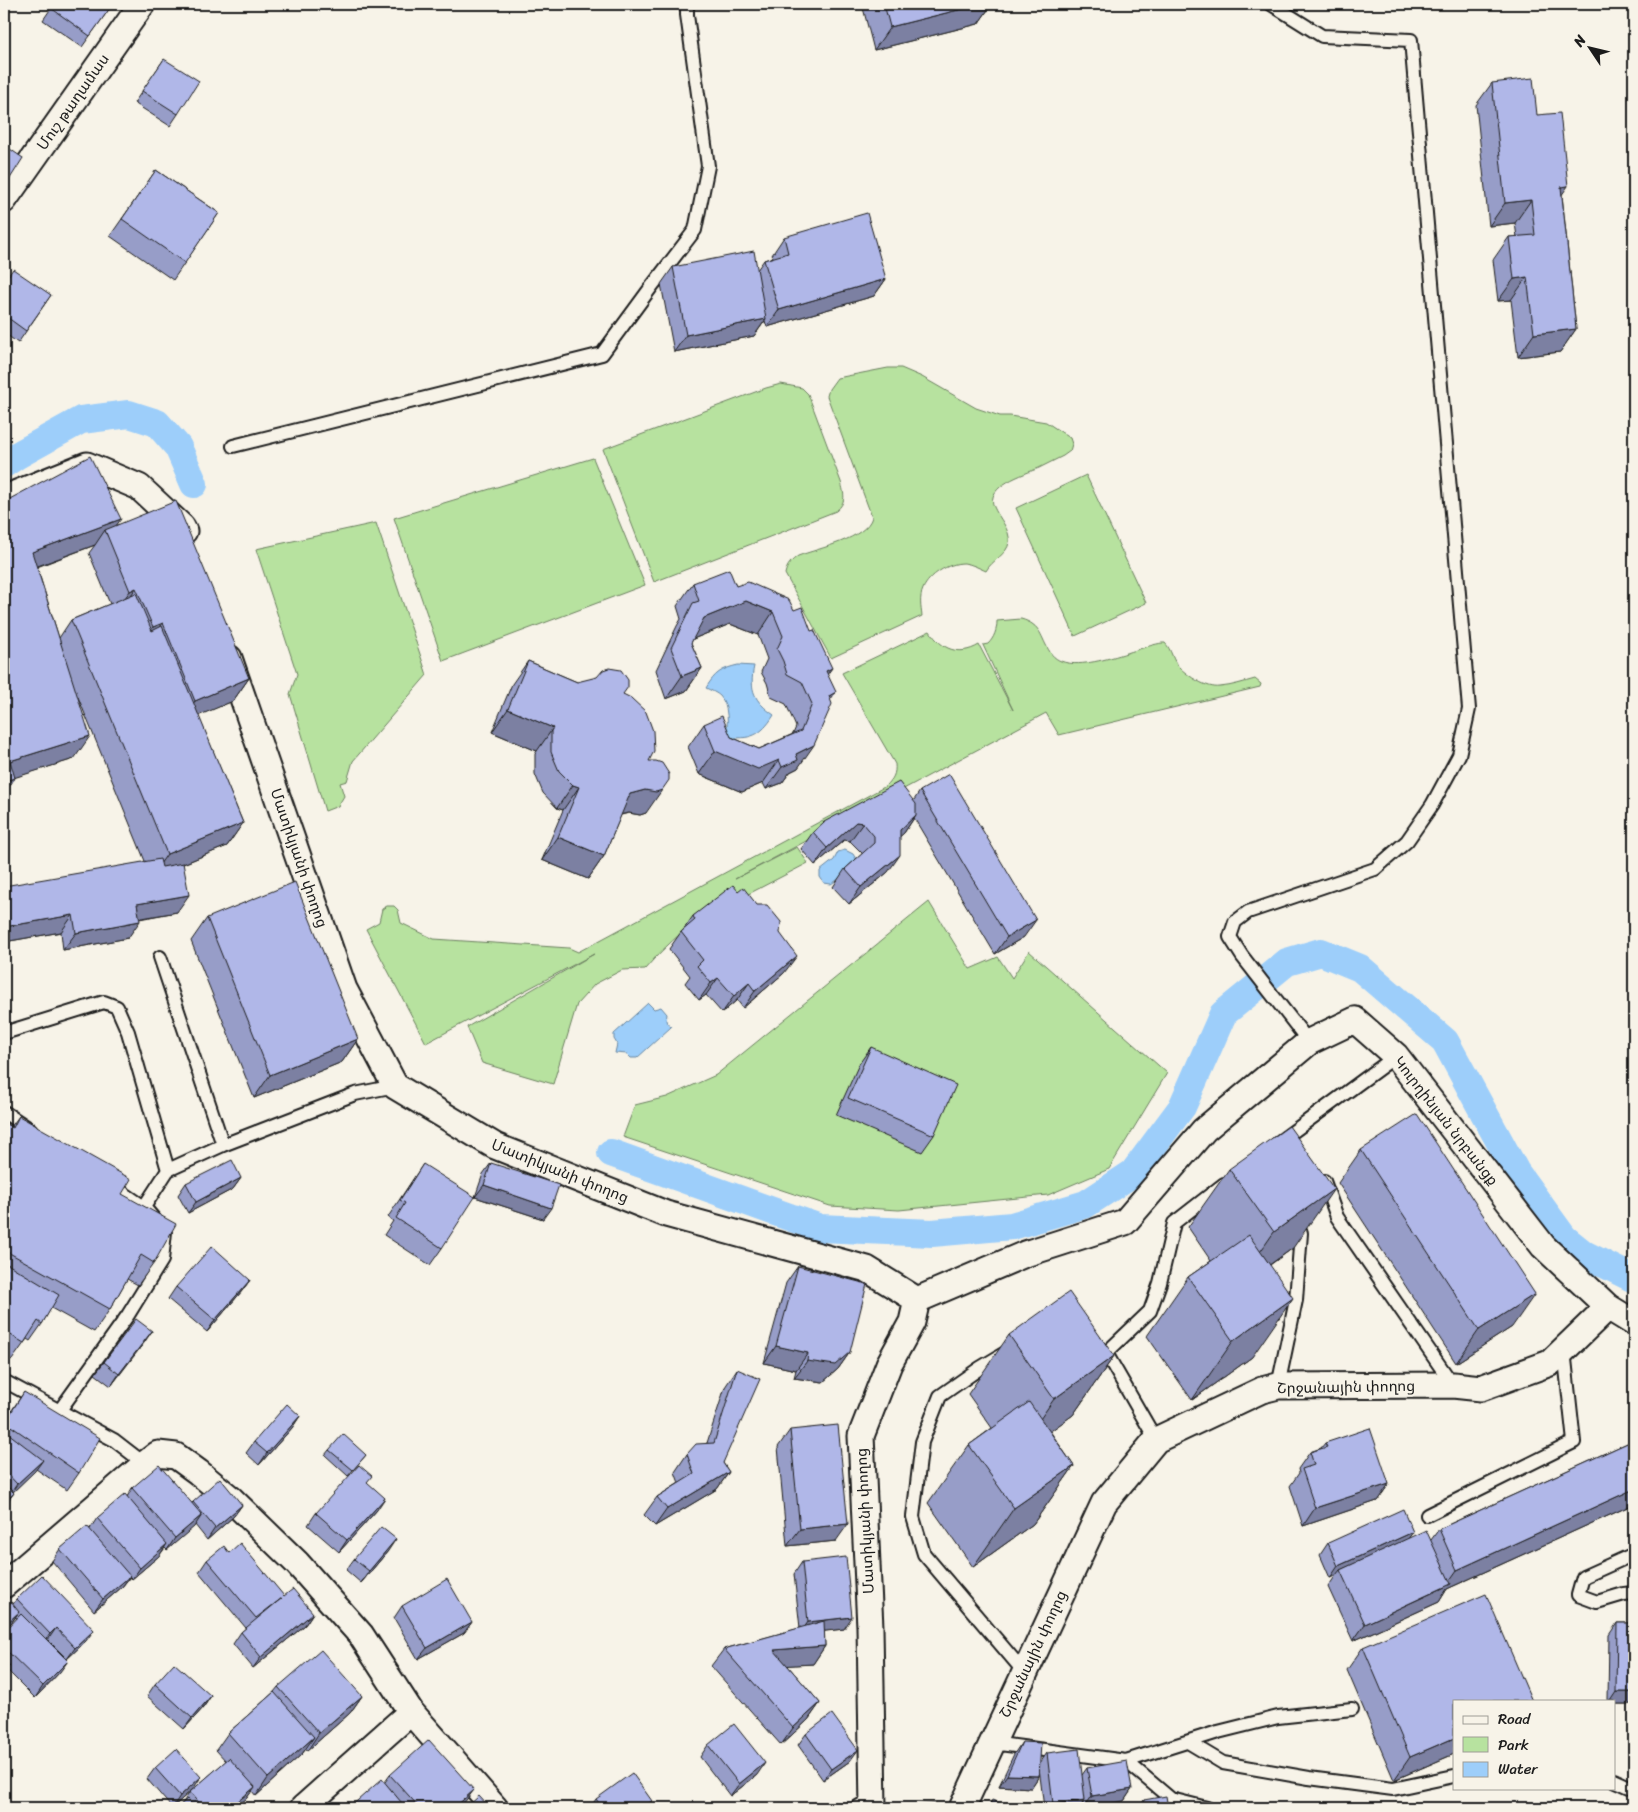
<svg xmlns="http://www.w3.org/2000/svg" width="1638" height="1812" font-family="Sriracha,'Noto Sans Armenian',sans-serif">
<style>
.green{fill:#b7e29f;stroke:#6a7f5e}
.water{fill:#9dcefa;stroke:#6987a1}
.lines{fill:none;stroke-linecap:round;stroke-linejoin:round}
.canal{stroke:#9dcefa;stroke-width:28}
.service-casing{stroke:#1c1c1c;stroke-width:16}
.minor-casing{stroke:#1c1c1c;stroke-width:29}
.service{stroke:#f7f3e8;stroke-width:12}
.minor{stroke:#f7f3e8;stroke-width:25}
.wall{fill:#979dc8;stroke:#1c1c1c;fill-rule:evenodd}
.shaded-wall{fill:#7b80a2;stroke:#1c1c1c}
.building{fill:#b0b7e8;stroke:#1c1c1c}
.labels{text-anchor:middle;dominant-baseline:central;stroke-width:4;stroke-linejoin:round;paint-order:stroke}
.street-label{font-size:15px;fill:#1c1c1c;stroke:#f7f3e8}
</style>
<rect width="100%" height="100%" fill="#f7f3e8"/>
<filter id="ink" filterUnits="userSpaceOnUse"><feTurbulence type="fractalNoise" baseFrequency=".02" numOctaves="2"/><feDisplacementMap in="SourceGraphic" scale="10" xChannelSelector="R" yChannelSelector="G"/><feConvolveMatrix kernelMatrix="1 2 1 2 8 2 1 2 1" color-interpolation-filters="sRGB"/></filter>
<g filter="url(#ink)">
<!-- green -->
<path class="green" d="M888,368H901L922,377L976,408L1000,416H1010L1046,422L1070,438L1072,444L1070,451L1063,456C1055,460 1047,464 1039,468C1025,474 984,486 994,507C998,517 1011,530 1009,542C1008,554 992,560 986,571C979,568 972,564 964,563C948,563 929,575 923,589C919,598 921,608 922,616L831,658L785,574C787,565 791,561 798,556C819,548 866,539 872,517L827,396L829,389L837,378Z
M781,384L802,388L808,394L841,482C844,494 847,502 836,511L654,582L603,449L766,388Z
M593,458L645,585L443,661L394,518Z
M1086,475L1146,603L1075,636L1016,508Z
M376,523L427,675L353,761L347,781L340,783L344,796L338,806L325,811L290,694L297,674L256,549Z
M1021,619C1042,625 1040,637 1050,652C1068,681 1135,647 1162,643H1165C1172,650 1172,660 1179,667C1188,676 1207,689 1220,687C1232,686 1244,682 1255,679L1261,684L1260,687L1059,735L1046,713L735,879L797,847L808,863L733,902L723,900C695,921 668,942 645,969L622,970L595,984L577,1004L553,1084L482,1063L467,1027L594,954L426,1043L366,929L379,922L382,909L387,906H394L398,910L401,923L434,939L569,948L578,952L886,786C893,779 896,774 895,764L842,673L930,631C941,649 959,657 979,645L1013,710L983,645L988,644C994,638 997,630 997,621Z
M929,902L970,969L998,957L1012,978L1029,951L1167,1073L1109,1169L1048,1195L899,1210L830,1206L623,1137L635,1105L667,1097L716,1075Z"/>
<!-- water -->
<path class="water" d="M738,665L754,666C749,690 754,701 774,715C761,736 750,740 726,737C728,724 729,706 720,696C717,693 710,690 706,688C715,673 721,669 738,665Z
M845,850L853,854L856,859L854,865C848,871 837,881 831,884L824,883L820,877V871L834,860L838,852Z
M648,1003L654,1009L661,1007L667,1014L666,1021L671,1027L637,1058H631L627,1054L615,1053L617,1044L614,1039V1034Z"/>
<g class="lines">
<!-- canal -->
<path class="canal" d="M4,464L16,456L81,420L129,414L157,423L178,447L194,484
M611,1153L820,1228L932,1233L1012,1226L1086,1204L1133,1173L1182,1107L1223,1014L1287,962L1321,952L1360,968L1445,1041L1516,1172L1564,1238L1584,1254L1634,1279"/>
<!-- service casing -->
<g class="service-casing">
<path id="service" d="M1271,4L1322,36L1411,40L1469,709L1459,755L1432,805L1407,841L1375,869L1248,912L1235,922L1230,937L1242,956L1309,1042
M233,446L602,354L652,286L695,230L708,166L687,15V4
M160,957L223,1145
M4,1033L104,1002L117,1007L128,1032L168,1170L144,1207
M4,1112L31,1130
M1279,1142L1396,1056
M168,1170L223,1145L355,1094L395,1086
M1324,1181L1337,1217L1453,1385
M1100,1350L1106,1353L1156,1440
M1005,1353L980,1368L940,1396L922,1442L913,1517L924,1554L1025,1673
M1106,1353L1150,1311L1160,1283L1174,1223L1224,1184
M4,1381L114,1440L145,1464
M1278,1386L1296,1300L1301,1233L1293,1225
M60,1410L128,1315L162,1260L165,1232L144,1207L109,1183
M1427,1515L1574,1442L1564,1350
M1634,1554L1583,1577L1578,1595L1597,1602L1624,1594L1634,1593
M1188,1742L1223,1763L1309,1778L1393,1789L1454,1776
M992,1743L1126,1761L1171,1799L1207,1808
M1126,1761L1218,1732L1278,1717L1352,1709
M1614,1780L1634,1789
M856,1808L873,1798"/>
</g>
<!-- minor casing -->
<g class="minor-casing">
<path id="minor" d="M4,200L142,4
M4,502L17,493L87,465L139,487L182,527L184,531
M229,658L344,989L395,1086L495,1146L666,1214L867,1269L917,1300
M917,1300L1025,1254L1125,1222L1204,1130L1309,1042L1355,1020L1396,1056L1543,1246L1608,1307L1634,1323
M4,1585L145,1464L158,1454L176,1456L198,1472L231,1499L297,1563L361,1635L411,1712L495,1808
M303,1808L411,1712
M873,1808L870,1627L861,1436L889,1364L912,1322L917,1300
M962,1808L1104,1503L1156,1440L1262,1390L1278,1386L1453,1385L1481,1388L1550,1363L1608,1307"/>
</g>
<!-- service -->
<use href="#service" class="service"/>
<!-- minor -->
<use href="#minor" class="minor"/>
</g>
<!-- wall -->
<path class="wall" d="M54,4L110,8L82,47L43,20Z
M862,4H992L978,24L874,50Z
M164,59L178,114L170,126L134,103Z
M1492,83L1537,115L1562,195L1576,329L1560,352L1518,357L1511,300L1498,301L1493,260L1509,237H1517L1515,223L1489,226L1476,105Z
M156,170L219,213L173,280L110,236Z
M784,237L886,279L874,296L767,327L765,321L754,336L674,352L661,284L673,267L757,270L764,260L773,257L772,255Z
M4,282L51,295L18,343L4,333Z
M4,502L115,526L249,678L233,701L198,715L243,823L227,846L183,864L177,912L139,919L128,938L63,950L61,932L4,942L145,861L78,697L74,759L15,777ZM95,545L89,553L110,604L71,620L59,638L37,567Z
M693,583L736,586L794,610L827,674L830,700L798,768L790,772L782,783L766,789L763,783L742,792L699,774L688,747L704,724L731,737L759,749L793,734L796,727L786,704L771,697L767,683L761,672L767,659L758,635L730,624L693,639L691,643L702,668L686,691L666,699L656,670L677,626L681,619L677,606Z
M528,661L577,682L623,694L649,761L646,813L640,815L629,813L621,815L604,856L588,879L542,860L563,810L557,808L543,793L535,774V754L537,751L492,732L512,684Z
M920,791L1024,937L995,954L914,818L904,833L900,836L888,872L849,904L833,887L845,869L862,854V853L850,841L844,840L815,865L801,849L813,832L914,800Z
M738,891L780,933L784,973L743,1008L737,1000L722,1013L706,995L699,1000L685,983L690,976L669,949L681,932L684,929L693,916Z
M207,918L358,1039L342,1062L254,1098L191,941Z
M871,1047L934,1135L922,1152L836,1115L859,1064Z
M19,1116L122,1194L154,1263L138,1285L127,1279L110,1309L94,1332L51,1308L42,1324L30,1341L27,1339L12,1360L4,1355V1123L11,1127Z
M1361,1150L1512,1327L1456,1363L1338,1183Z
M491,1163L543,1219L475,1197L483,1174Z
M423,1164L442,1248L430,1265L384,1235L393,1221L388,1217Z
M1229,1169L1293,1248L1270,1265L1252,1357L1192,1400L1147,1336L1188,1277L1211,1261L1188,1227Z
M241,1178L233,1189L188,1213L178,1195L186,1183Z
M798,1266L850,1352L838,1369L823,1382L794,1378L796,1370L764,1363L786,1283Z
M250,1280L242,1291L207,1332L168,1299L176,1287Z
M152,1331L111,1386L95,1374L104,1362Z
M1009,1335L1114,1356L1073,1415L1050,1431L1074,1466L1033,1524L973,1567L928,1503L969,1445L992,1428L968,1394Z
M737,1369L723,1463L729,1472L717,1489L655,1526L644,1515L657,1497L679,1483L675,1472L687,1454L707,1443L725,1387Z
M24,1392L79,1473L67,1490L36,1469L13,1492L14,1493L4,1506V1422Z
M300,1416L292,1428L259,1465L246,1453L254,1442Z
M790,1430L836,1541L787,1546L778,1447Z
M1634,1440V1504L1447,1589L1439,1602L1353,1641L1328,1587L1336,1575L1330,1578L1320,1555L1328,1543L1413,1532L1408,1538L1431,1540L1439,1529Z
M1325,1443L1389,1484L1377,1501L1303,1526L1290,1486L1299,1473L1298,1469L1310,1452L1321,1448Z
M329,1450L366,1455L348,1476L325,1455Z
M368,1483L377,1510L339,1552L308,1525L316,1513Z
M132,1488L192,1503L193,1502L242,1505L234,1516L207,1540L195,1525L167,1550L165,1548L159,1556L132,1579L130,1577L122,1587L94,1611L52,1561L60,1549L90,1529L97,1518L127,1497Z
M388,1551L361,1583L346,1570L354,1559Z
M229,1553L284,1596L313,1613L305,1625L253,1668L233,1644L241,1632L246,1628L199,1572L207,1560Z
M802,1562L844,1629L824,1631L825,1646L813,1664L787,1665L820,1703L808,1720L781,1745L711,1666L724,1649L800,1628L794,1574Z
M17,1599L86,1641L67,1659L48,1640L60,1672L35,1698L7,1670L4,1675V1632L17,1619L16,1617L11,1623L4,1630V1608L13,1604Z
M402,1606L472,1622L464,1633L418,1659L394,1618Z
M1617,1623H1634V1704H1614V1701H1608L1609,1635Z
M1363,1647L1454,1701V1754L1394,1780L1347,1670Z
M155,1684L211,1696L203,1708L184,1729L147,1696Z
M278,1687L362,1696L350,1713L307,1751L306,1749L302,1754L256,1796L252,1791L246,1799L235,1808H177L182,1804L190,1792L226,1761L216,1750L228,1733L274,1692Z
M806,1734L850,1761L823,1780L798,1745Z
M1022,1742L1040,1763L1047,1753L1082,1775L1087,1768L1132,1789L1124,1801L1084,1808L1083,1803L1079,1808H1044L1039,1768V1776L1031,1788L999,1786L1014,1754Z
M708,1745L757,1775L730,1796L700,1757Z
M155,1768L193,1789L172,1808L147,1779Z
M390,1775L462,1807L460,1808H349L385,1782Z
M596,1799L647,1808H590Z
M1144,1800L1168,1808H1139Z"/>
<!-- shaded-wall -->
<path class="shaded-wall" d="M982,4H992L978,24L874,50L890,27Z
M1568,186L1552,209L1561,187Z
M1531,200L1515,223L1489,226L1505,203Z
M1527,277L1511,300L1498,301L1514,279Z
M886,279L874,296L767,327L779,310Z
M766,319L754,336L674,352L686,335Z
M1576,329L1560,352L1518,357L1534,334Z
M121,519L108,537L105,530L95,545L16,574L32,552Z
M136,588L120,611L114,613L130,591Z
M746,601L773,612L758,635L730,624L688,641L704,618Z
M163,623L147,646L137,650L153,627Z
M702,668L686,691L666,699L682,676Z
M832,668L816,690L826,671Z
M249,678L233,701L179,724L195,701Z
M836,692L820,714L829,696Z
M508,709L553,728L537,751L492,732Z
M90,736L74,759L4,781L10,761Z
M814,745L798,768L790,772L782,783L766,789L782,767L796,754Z
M715,751L779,760L763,783L742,792L699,774Z
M15,778L4,794V781Z
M573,785L579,787L563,810L557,808Z
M645,790H662L646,813L640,815L629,813L614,816L630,794Z
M916,815L904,833L888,847L900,830Z
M856,822L863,823L850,841L844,840L815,865L827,848Z
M243,823L227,846L151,877L167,854Z
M558,837L604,856L588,879L542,860Z
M900,855L888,872L849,904L861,887Z
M189,895L177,912L125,921L137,904Z
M73,915L61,932L4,942V927Z
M1036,920L1024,937L995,954L1007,937Z
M140,921L128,938L63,950L76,933Z
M797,956L784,973L743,1008L755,991Z
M718,978L706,995L699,1000L711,983Z
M749,983L737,1000L722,1013L734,996Z
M358,1039L342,1062L254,1098L270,1075Z
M241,1178L233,1189L188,1213L196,1202Z
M484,1185L551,1208L543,1219L475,1197Z
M1334,1189L1293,1248L1233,1291L1274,1232Z
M250,1280L242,1291L207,1332L215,1320Z
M1535,1294L1512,1327L1456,1363L1479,1330Z
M1293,1298L1252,1357L1192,1400L1233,1341Z
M152,1331L144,1343L111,1386L119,1374Z
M776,1346L808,1353L796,1370L764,1363Z
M850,1352L838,1369L823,1382L794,1378L807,1361Z
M1114,1356L1073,1415L1013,1458L1054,1399Z
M300,1416L292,1428L259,1465L267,1453Z
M43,1460L35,1471L9,1496L17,1484Z
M1074,1466L1033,1524L973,1567L1014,1508Z
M729,1472L717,1489L655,1526L667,1509Z
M1389,1484L1377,1501L1303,1526L1315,1508Z
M1634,1489V1504L1447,1589L1439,1602L1353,1641L1365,1624L1445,1587L1457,1570Z
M14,1493L5,1504L4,1506V1503Z
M385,1498L377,1510L339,1552L347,1540Z
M242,1505L234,1516L207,1540L215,1528Z
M202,1515L194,1527L167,1550L175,1538Z
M848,1524L836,1541L787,1546L800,1529Z
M1413,1532L1405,1543L1340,1570L1336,1575L1330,1578L1338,1566Z
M396,1539L388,1551L361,1583L369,1571Z
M167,1544L159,1556L132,1579L140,1568Z
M130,1576L122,1587L94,1611L103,1599Z
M19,1612L11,1623L4,1630V1626Z
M313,1613L305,1625L253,1668L261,1657Z
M852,1617L844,1629L800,1634L808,1622Z
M472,1622L464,1633L418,1659L427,1648Z
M56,1628L48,1640L42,1645L50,1634Z
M94,1630L86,1641L67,1659L75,1648Z
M825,1646L813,1664L762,1667L774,1650Z
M68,1661L60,1672L35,1698L43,1686Z
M1616,1692H1634V1704H1614V1701H1610Z
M211,1696L203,1708L184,1729L192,1718Z
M362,1696L350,1713L307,1751L319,1733Z
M820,1703L808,1720L781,1745L793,1728Z
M314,1737L302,1754L256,1796L268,1778Z
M1454,1738V1754L1394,1780L1410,1757Z
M858,1750L850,1761L823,1780L831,1769Z
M765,1763L757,1775L730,1796L739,1784Z
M1007,1775L1039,1776L1031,1788L999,1786Z
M201,1777L193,1789L172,1808L180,1796Z
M255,1787L246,1799L235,1808H230Z
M1132,1789L1124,1801L1084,1808L1092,1796Z
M474,1790L460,1808H454Z
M1085,1800L1079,1808H1050L1053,1804Z
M652,1801L647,1808H642Z"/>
<!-- building -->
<path class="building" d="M54,4H104L110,8L90,36L51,8Z
M884,4H982L890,27Z
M164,59L199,81L178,114L142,91Z
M1533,78L1537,115L1560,113L1568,186L1561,187L1576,329L1534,334L1527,277L1514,279L1509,237L1535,235L1531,200L1505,203L1492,83Z
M4,145L23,158L4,188Z
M156,170L219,213L185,263L122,219Z
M867,213L886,279L779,310L764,260L788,253L784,237Z
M754,251L766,319L686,335L673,267Z
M13,269L51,295L26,331L4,315V282Z
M90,456L121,519L32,552L90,736L10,761L15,778L4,781V502Z
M176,501L249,678L195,701L163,623L153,627L136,588L130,591L105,530Z
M729,569L736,586L748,582L789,600L794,610L802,607L811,631L814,630L832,668L826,671L836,692L829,696L832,704L814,745L796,754L798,760L782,767L779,760L758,769L715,751L704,724L722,716L731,737L759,749L801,731L812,704L802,682L787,674L783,661L777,649L783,636L773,612L746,601L704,618L691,643L702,668L682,676L671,648L693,603L699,601L693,583Z
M136,593L152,631L162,626L243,823L167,854L71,620Z
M528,661L577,682L597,677L603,670L609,668L621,670L628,680V687L623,694L631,698L646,712L653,731L654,751L649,761H656L662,763L669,774V780L662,790L656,792L645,790L630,794L604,856L558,837L579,787L573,785L559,771L551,752V731L553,728L508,709Z
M949,774L1036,920L1007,937L920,791Z
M899,782L916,804V815L900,830V855L861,887L845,869L874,843V836L863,823L856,822L827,848L813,832L824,822Z
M160,859L162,867L183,863L189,895L137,904L140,921L76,933L73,915L4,927V886Z
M295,882L358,1039L270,1075L207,918Z
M733,885L738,891L743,887L757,905H767L781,922L780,933L797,956L755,991L749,983L734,996L718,978L711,983L697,966L703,960L681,932L695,920L693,916Z
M871,1047L956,1085L934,1135L848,1098Z
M1417,1114L1535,1294L1479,1330L1361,1150Z
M19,1116L131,1179L122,1194L176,1224L154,1263L141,1255L110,1309L4,1250V1123L13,1128Z
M1289,1126L1334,1189L1274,1232L1229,1169Z
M232,1160L241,1178L196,1202L186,1183Z
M491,1163L559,1185L551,1208L484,1185Z
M423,1164L475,1197L442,1248L396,1218L405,1203L400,1200Z
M1249,1235L1293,1298L1233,1341L1188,1277Z
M212,1246L250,1280L215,1320L176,1287Z
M4,1262L59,1295L42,1324L38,1321L24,1343L4,1331Z
M798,1266L867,1284L850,1352L835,1365L807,1361L808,1353L776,1346Z
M1069,1292L1114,1356L1054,1399L1009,1335Z
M136,1319L152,1331L119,1374L104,1362Z
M737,1369L760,1379L723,1463L729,1472L667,1509L657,1497L694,1474L687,1454L696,1444L714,1443Z
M24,1392L100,1438L79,1473L5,1422Z
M1029,1402L1074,1466L1014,1508L969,1445Z
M287,1404L300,1416L267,1453L254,1442Z
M838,1425L848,1524L800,1529L790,1430Z
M1370,1428L1389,1484L1315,1508L1302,1469L1314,1465L1310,1452L1327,1447L1325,1443Z
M4,1430L43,1460L17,1484L4,1470Z
M343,1434L366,1455L353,1470L329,1450Z
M1634,1440V1489L1457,1570L1439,1529Z
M159,1465L202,1515L175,1538L132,1488Z
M359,1465L372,1476L367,1482L385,1498L347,1540L316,1513Z
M220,1478L242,1505L215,1528L193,1502Z
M4,1483L14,1493L4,1503Z
M125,1494L167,1544L140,1568L97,1518Z
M1403,1509L1413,1532L1338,1566L1328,1543Z
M87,1526L130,1576L103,1599L60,1549Z
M381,1527L396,1539L369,1571L354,1559Z
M1426,1530L1451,1584L1365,1624L1340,1570Z
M240,1543L284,1596L293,1589L313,1613L261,1657L241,1632L282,1598L256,1618L207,1560L224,1546L229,1553Z
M846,1557L852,1617L808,1622L802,1562Z
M42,1575L94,1630L75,1648L56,1628L50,1634L17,1599Z
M447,1579L472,1622L427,1648L402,1606Z
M1486,1594L1532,1701H1454V1738L1410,1757L1363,1647Z
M11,1602L19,1612L4,1626V1608Z
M21,1614L68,1661L43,1686L4,1648V1632Z
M824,1621L825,1646L774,1650L820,1703L793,1728L724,1649Z
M1617,1623H1634V1692H1616Z
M321,1650L362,1696L319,1733L278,1687Z
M4,1659L10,1666L4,1672Z
M174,1663L211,1696L192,1718L155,1684Z
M274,1692L314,1737L268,1778L228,1733Z
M832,1714L858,1750L831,1769L806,1734Z
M734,1724L765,1763L739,1784L708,1745Z
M429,1740L474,1790L454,1808H420L390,1775Z
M1022,1742L1041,1743L1039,1776L1007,1775Z
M176,1749L201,1777L180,1796L155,1768Z
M1079,1749L1085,1800L1053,1804L1047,1753Z
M229,1758L255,1787L230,1808H204L190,1792Z
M1127,1761L1132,1789L1092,1796L1087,1768Z
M632,1773L652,1801L642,1808H603L596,1799Z
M382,1779L406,1808H349Z
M479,1796L490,1808H466Z
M1166,1796L1168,1808H1146L1144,1800Z
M187,1799L195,1808H177Z
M992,1800L1008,1807L1007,1808H988Z
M936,1804L937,1808H915L914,1806Z"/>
</g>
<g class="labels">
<!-- street labels -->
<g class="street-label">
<text transform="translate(73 102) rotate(-55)">Մուշ թաղամաս</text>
<text transform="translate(299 858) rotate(71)">Մատիկյանի փողոց</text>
<text transform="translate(1446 1121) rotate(52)">Կուրղինյան նրբանցք</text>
<text transform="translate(560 1171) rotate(22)">Մատիկյանի փողոց</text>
<text transform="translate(1346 1387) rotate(-1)">Շրջանային փողոց</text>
<text transform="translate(865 1521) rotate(-93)">Մատիկյանի փողոց</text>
<text transform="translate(1033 1654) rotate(-65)">Շրջանային փողոց</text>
</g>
</g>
<!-- margin -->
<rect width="1638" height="1812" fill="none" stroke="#f7f3e8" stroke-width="20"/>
<rect x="10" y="10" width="1618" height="1792" fill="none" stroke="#1c1c1c" stroke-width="2" filter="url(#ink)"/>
<!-- legend -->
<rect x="1453" y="1700" width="162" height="90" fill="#f7f3e8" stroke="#9f9d96"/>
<rect x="1463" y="1716" width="25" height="8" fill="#f7f3e8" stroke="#9f9d96"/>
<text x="1498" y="1724" font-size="15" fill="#1c1c1c">Road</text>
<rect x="1463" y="1737" width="25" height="15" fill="#b7e29f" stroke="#9f9d96"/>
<text x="1498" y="1750" font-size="15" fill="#1c1c1c">Park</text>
<rect x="1463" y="1762" width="25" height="15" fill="#9dcefa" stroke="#9f9d96"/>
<text x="1498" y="1774" font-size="15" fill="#1c1c1c">Water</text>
<!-- north arrow -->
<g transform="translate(1590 48) rotate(305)" stroke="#f7f3e8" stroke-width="4" paint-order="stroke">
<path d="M0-4L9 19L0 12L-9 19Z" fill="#1c1c1c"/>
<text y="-8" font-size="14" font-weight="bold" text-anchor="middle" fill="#1c1c1c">N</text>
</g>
</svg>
